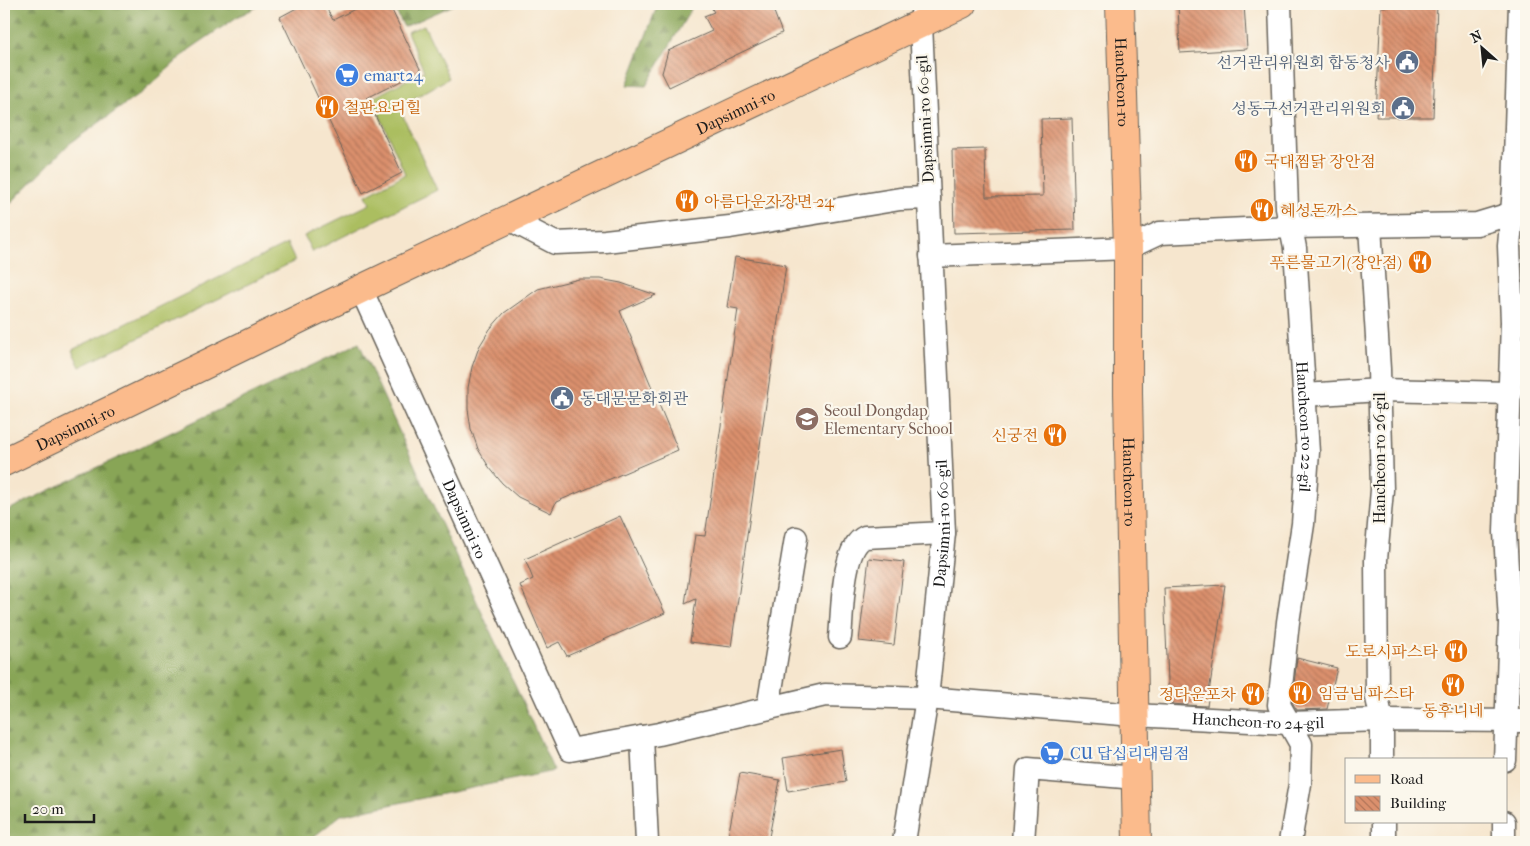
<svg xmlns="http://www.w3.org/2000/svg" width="1530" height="846" font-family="'IM FELL French Canon','Noto Serif KR',serif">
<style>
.forest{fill:url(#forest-firs);stroke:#52603a}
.garden{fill:#abbe61;stroke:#646d3e}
.building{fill:url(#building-back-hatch)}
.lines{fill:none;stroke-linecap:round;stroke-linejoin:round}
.minor-casing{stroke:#68635a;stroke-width:25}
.major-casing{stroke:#68635a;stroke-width:30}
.minor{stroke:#fff;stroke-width:22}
.major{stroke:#fbbb8c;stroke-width:28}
.labels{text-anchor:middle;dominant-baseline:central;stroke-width:4.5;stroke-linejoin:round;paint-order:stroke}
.service-label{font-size:16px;fill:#4e5e75;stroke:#fbf7ec;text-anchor:end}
.shop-label{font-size:16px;fill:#366cbe;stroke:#fbf7ec;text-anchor:start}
.street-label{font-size:16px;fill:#1c1c1c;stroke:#fbf7ec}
.food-label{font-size:16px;fill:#c56008;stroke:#fbf7ec;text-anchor:start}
.education-label{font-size:16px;fill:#785e54;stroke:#fbf7ec;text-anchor:start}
</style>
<defs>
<pattern id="forest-firs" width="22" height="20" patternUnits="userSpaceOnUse" patternTransform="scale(1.25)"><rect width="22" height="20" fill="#88a557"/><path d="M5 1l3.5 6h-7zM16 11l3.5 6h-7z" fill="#6e8647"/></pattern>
<pattern id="building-back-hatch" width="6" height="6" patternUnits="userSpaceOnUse" patternTransform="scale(1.25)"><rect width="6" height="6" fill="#db906d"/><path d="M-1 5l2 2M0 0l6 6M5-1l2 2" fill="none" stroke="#b17559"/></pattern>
</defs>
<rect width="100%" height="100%" fill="#fbf7ec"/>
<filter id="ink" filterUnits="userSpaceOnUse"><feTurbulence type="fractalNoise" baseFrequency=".02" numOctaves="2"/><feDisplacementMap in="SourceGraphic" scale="10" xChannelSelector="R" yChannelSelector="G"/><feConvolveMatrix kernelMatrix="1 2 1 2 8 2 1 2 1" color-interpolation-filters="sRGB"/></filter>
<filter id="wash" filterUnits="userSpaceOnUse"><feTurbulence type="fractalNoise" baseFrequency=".0096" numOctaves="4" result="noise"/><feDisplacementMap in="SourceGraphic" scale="20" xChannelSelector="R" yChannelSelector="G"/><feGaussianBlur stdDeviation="1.12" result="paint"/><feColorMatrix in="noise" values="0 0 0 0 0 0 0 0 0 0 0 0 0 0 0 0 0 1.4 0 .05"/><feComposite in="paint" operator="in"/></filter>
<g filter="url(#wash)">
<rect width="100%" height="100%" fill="#f6e6ce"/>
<!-- forest -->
<path class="forest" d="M4,4H263L237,17L190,49L144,91L69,144L4,210Z
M392,4H456L404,27Z
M658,4H694L646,86L627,85Z
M359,343L554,771L341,815L307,842H4V512Z"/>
<!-- garden -->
<path class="garden" d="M424,25L449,78L399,107L437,190L312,252L304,236L370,204L366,195L405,174L372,98L424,71L407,32Z
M287,244L295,261L80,367L72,350Z"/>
<g id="blocks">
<!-- building -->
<path class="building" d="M304,4H324L333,20L365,4H389L421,71L367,98L402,173L363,193L280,17Z
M722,4H771L782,33L669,87L662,73L668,51L712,31L704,16L714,12L712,9Z
M1178,4H1244L1247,49L1180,53Z
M1437,4L1433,117H1376L1381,7Z
M1072,118L1075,230L954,233L952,150L985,149L986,197L1043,196L1041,119Z
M735,257L786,265L731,647L690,642L696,599L685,604L695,535L705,536L738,309L727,307Z
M579,279H600L621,283L656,295L620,311L678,450L556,502L551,513L518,497L502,483L489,467L478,449L471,429L468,409V388L472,367L479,347L490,329L504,313L538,289Z
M620,516L665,613L567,656L559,642L547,648L520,585L533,579L525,559Z
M869,558L904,562L894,645L859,641Z
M1225,585L1207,706L1169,704L1164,588Z
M1297,658L1337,668L1327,709L1297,710L1292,702Z
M841,749L846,782L788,791L783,758Z
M740,773L780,780L768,842H727Z"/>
</g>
</g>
<g filter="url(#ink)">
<use href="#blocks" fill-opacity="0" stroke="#68635a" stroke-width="1"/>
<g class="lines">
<!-- minor casing -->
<g class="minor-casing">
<g id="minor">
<path id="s1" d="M1280,4L1287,208L1295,248L1308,452L1303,524L1288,622L1279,705L1301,744L1300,784L1290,842"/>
<path d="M509,219L555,243L605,241L730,227L900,199L929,198"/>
<path d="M1370,226L1379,369L1382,490L1376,560L1377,698L1382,720V760"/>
<path d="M931,256L1128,248L1160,233L1291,227L1477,224L1523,210"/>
<path id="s2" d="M361,289L570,750L659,734L825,695L927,698L1134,715L1289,723L1382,720L1526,721"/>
<path d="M1305,395L1379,390L1511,393"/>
<path d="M840,637C843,612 841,548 865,537L944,533"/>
<path d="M768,708L796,538"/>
<path d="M642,737L647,842"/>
<path d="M1505,760L1510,623L1505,532L1512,322L1509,246L1514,189L1520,4"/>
<path d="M1384,822V842"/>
<path id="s3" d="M904,842L927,698L944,533L921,24L923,4"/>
<path d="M1023,842L1028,769L1136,778"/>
<path d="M1504,842V822"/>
</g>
</g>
<!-- major casing -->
<g class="major-casing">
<g id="major">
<path id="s4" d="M1120,4L1128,248V393L1137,842"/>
<path id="s5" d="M4,462L361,289L962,4"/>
</g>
</g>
<!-- minor -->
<use href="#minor" class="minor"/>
<!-- major -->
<use href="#major" class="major"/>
</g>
</g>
<!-- icons -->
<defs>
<g id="civic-disc" transform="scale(1.25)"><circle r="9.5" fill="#5c6f8a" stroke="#fbf7ec"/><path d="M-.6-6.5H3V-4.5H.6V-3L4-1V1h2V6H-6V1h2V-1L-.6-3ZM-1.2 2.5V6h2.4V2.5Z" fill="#fff"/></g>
<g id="supermarket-disc" transform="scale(1.25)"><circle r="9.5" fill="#3f7fe0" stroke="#fbf7ec"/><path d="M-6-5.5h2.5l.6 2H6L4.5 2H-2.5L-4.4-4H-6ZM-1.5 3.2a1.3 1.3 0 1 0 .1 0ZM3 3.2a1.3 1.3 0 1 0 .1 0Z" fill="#fff"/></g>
<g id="restaurant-disc" transform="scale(1.25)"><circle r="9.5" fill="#e8710a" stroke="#fbf7ec"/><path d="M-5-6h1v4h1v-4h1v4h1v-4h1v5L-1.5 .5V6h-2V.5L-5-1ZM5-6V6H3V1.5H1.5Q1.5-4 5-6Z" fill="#fff"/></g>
<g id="school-disc" transform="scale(1.25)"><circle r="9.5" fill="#8d6e63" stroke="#fbf7ec"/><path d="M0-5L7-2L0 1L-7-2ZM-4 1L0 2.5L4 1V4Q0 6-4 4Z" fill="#fff"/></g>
</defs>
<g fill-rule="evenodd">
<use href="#civic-disc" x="1407" y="62"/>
<use href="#supermarket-disc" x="347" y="75"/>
<use href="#restaurant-disc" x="327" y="107"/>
<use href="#civic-disc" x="1403" y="108"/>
<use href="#restaurant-disc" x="1246" y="161"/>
<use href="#restaurant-disc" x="687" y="201"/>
<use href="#restaurant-disc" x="1262" y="210"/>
<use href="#restaurant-disc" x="1420" y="262"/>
<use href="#civic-disc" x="562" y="398"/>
<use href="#school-disc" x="807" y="419"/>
<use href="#restaurant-disc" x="1055" y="435"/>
<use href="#restaurant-disc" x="1456" y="651"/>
<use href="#restaurant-disc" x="1453" y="685"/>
<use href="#restaurant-disc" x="1300" y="693"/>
<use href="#restaurant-disc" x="1253" y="694"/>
<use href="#supermarket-disc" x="1052" y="753"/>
</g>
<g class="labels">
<!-- service labels -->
<g class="service-label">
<text x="1390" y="62">선거관리위원회 합동청사</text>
<text x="1386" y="108">성동구선거관리위원회</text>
<text x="580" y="398" text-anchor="start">동대문문화회관</text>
</g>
<!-- shop labels -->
<g class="shop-label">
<text x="364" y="75">emart24</text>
<text x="1070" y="753">CU 답십리대림점</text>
</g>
<!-- street labels -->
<g class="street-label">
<text stroke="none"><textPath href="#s4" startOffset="78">Hancheon-ro</textPath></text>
<text stroke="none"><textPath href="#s5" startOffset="811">Dapsimni-ro</textPath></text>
<text transform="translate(925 119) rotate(-93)">Dapsimni-ro 60-gil</text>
<text stroke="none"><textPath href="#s1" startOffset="424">Hancheon-ro 22-gil</textPath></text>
<text stroke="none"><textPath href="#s5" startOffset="79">Dapsimni-ro</textPath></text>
<text transform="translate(1379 458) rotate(-90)">Hancheon-ro 26-gil</text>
<text stroke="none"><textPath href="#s4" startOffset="478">Hancheon-ro</textPath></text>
<text stroke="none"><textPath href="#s2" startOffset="252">Dapsimni-ro</textPath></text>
<text stroke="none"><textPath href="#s3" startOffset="321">Dapsimni-ro 60-gil</textPath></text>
<text stroke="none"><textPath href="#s2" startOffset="1201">Hancheon-ro 24-gil</textPath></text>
</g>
<!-- food labels -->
<g class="food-label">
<text x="344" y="107">철판요리힐</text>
<text x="1264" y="161">국대찜닭 장안점</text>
<text x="704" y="201">아름다운자장면-24</text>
<text x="1280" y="210">혜성돈까스</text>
<text x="1402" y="262" text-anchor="end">푸른물고기(장안점)</text>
<text x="1038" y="435" text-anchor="end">신궁전</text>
<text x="1438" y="651" text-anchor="end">도로시파스타</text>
<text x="1318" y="693">임금님 파스타</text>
<text x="1236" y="694" text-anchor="end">정다운포차</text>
<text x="1453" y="710" text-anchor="middle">동후니네</text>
</g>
<!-- education labels -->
<g class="education-label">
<text x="824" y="410">Seoul Dongdap<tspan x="824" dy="18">Elementary School</tspan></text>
</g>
</g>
<!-- margin -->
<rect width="1530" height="846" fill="none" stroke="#fbf7ec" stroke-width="20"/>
<!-- legend -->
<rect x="1345" y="758" width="162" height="65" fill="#fbf7ec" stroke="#a29f99"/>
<rect x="1355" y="775" width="25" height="8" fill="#fbbb8c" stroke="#a29f99"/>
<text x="1390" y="784" font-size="15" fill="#1c1c1c">Road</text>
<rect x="1355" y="796" width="25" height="15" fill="url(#building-back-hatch)" stroke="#a29f99"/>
<text x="1390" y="808" font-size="15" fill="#1c1c1c">Building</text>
<!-- north arrow -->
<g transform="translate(1482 48) rotate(333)" stroke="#fbf7ec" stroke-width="4" paint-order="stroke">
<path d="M0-4L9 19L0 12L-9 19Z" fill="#1c1c1c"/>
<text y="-8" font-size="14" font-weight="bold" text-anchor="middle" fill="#1c1c1c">N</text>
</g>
<!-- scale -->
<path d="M25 814v8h69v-8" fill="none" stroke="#1c1c1c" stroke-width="2.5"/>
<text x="32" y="814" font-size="15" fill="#1c1c1c" stroke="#fbf7ec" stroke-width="4" paint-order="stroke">20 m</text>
</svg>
